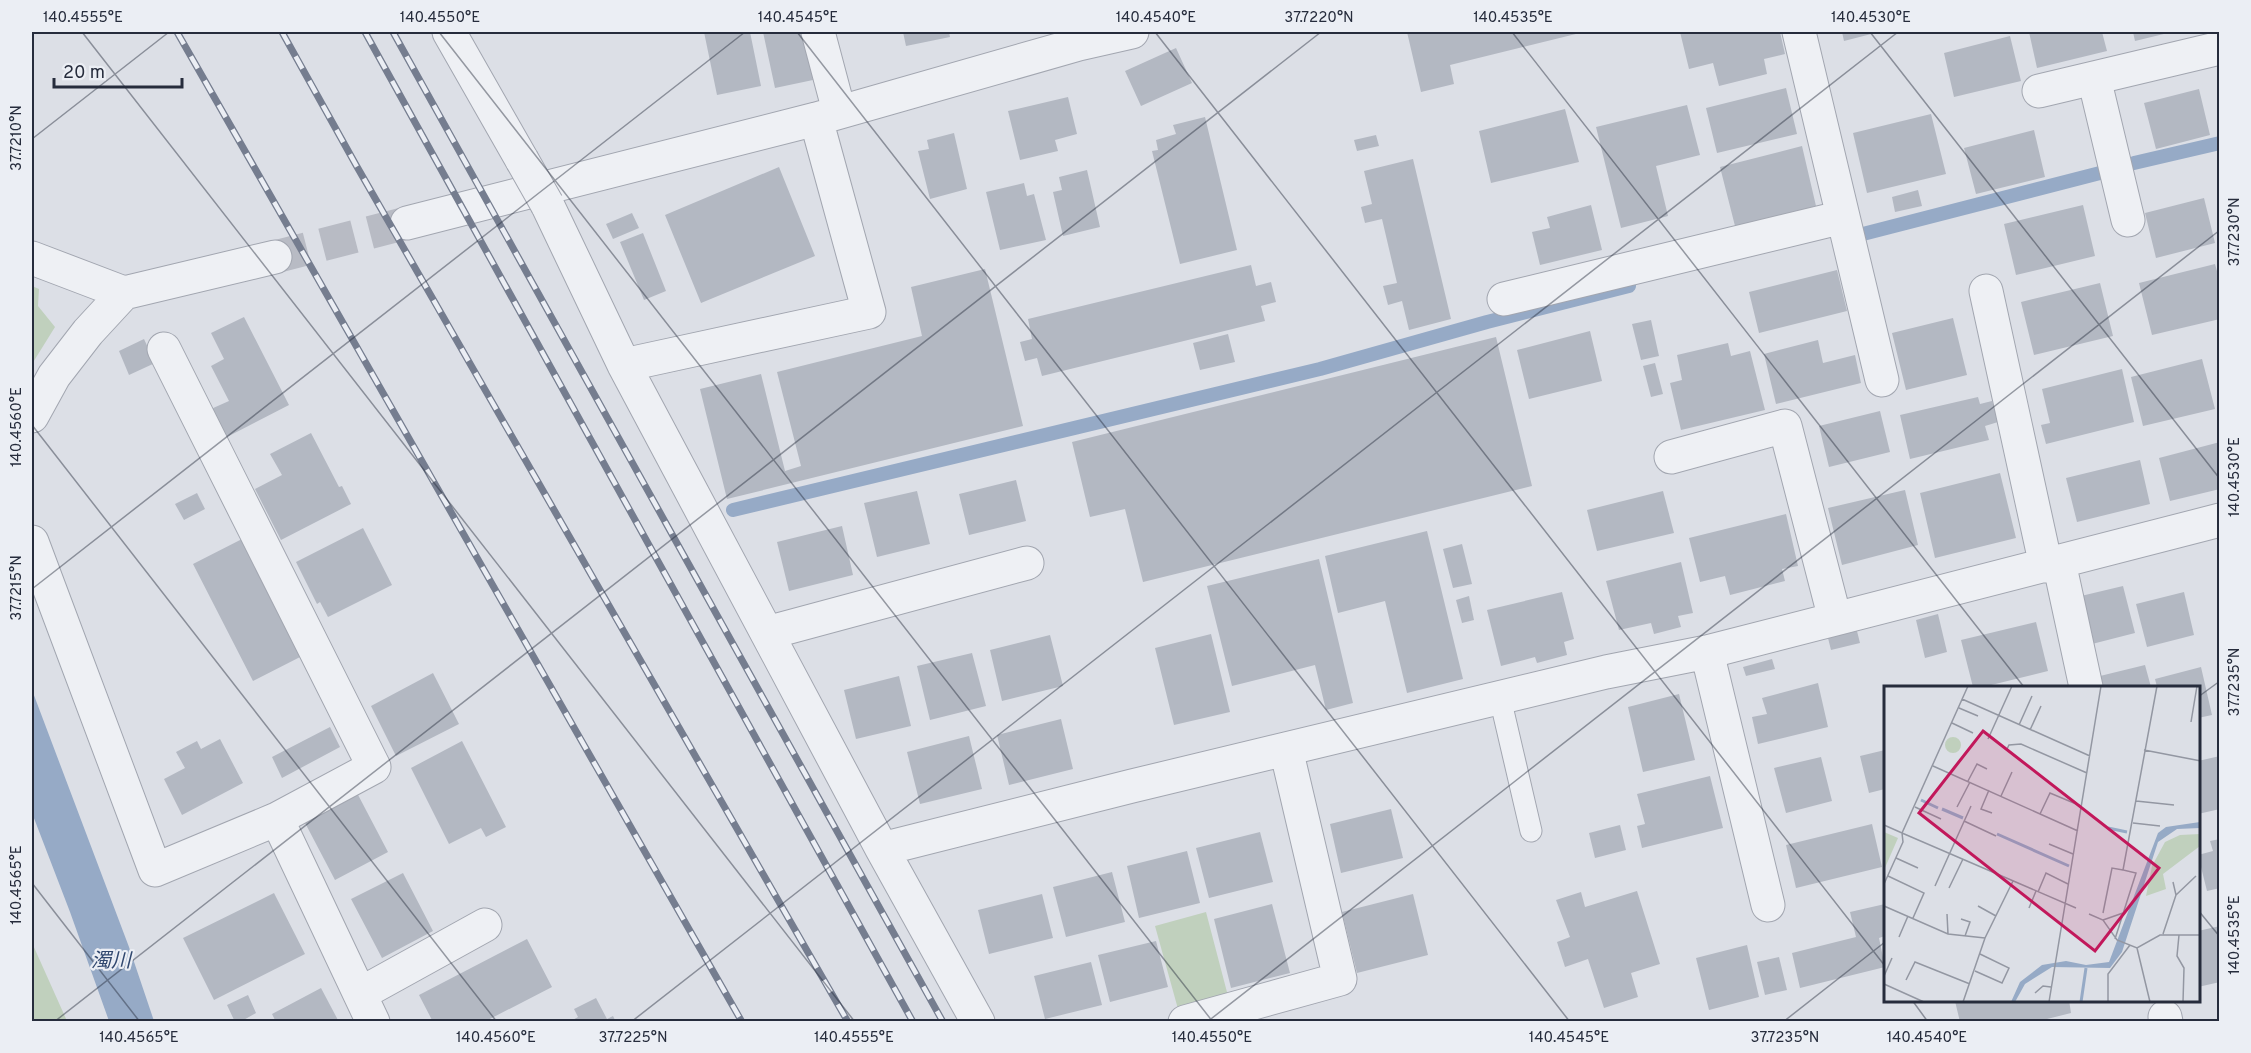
<svg xmlns="http://www.w3.org/2000/svg" width="2251" height="1053" font-family="Overpass,'Noto Sans JP',sans-serif">
<style>
.green{fill:#c0d0bd}
.water{fill:#96aac6}
.lines{fill:none;stroke-linecap:round;stroke-linejoin:round}
.stream{stroke:#96aac6;stroke-width:14}
.building{fill:#b3b8c2}
.minor-tunnel{stroke:#b8bbc4;stroke-width:33;stroke-dasharray:33 16;stroke-linecap:butt}
.service-casing{stroke:#a2a6b0;stroke-width:23}
.minor-casing{stroke:#a2a6b0;stroke-width:35}
.service{stroke:#eef0f4;stroke-width:21}
.minor{stroke:#eef0f4;stroke-width:33}
.rail-casing{stroke:#757d8f;stroke-width:7}
.rail{stroke:#ebeef4;stroke-width:4.5;stroke-dasharray:14;stroke-linecap:butt}
.minor-bridge-casing{stroke:#a2a6b0;stroke-width:35;stroke-linecap:butt}
.minor-bridge{stroke:#eef0f4;stroke-width:33}
.ticks{fill:none;stroke:#262c3c;stroke-width:1.5;stroke-opacity:0.45}
.labels{text-anchor:middle;dominant-baseline:central;stroke-width:4.5;stroke-linejoin:round;paint-order:stroke}
.water-label{font-size:20px;font-style:italic;fill:#31486f;stroke:#ebeef4}
.inset-river{fill:none;stroke:#96aac6;stroke-width:3}
.inset-road{fill:none;stroke:#9397a2;stroke-width:1.5}
.view{fill:#c2185b;fill-opacity:0.15;stroke:#c2185b;stroke-width:3}
.inset-edge{fill:none;stroke:#262c3c;stroke-width:3}
.neatline{fill:none;stroke:#262c3c;stroke-width:2}
.ticks-label{font-size:15px;text-anchor:middle;fill:#262c3c}
</style>
<rect width="100%" height="100%" fill="#dcdfe6"/>
<!-- green -->
<path class="green" d="M32,286L39,289L38,306L55,327L32,364Z
M1206,912L1228,996L1178,1009L1155,926Z
M32,942L33,945L67,1021H32Z"/>
<!-- water -->
<path class="water" d="M32,690L129,947L154,1021H109L70,912L32,813Z"/>
<g class="lines">
<!-- stream -->
<path class="stream" d="M2134,163L2220,143
M1859,235L2100,173
M733,510L1320,369L1487,322L1629,286"/>
</g>
<!-- building -->
<path class="building" d="M704,32H750L761,86L717,95Z
M763,32H804L813,80L775,88Z
M903,32H949L950,37L906,46Z
M1407,32H1584L1450,65L1454,84L1421,92Z
M1680,32H1780L1785,54L1764,59L1767,74L1719,86L1713,63L1689,69Z
M1842,32H1879L1844,41Z
M2029,32H2102L2107,51L2037,68Z
M2133,32H2172L2135,41Z
M2010,36L2021,81L1954,97L1944,53Z
M1176,48L1192,83L1141,106L1125,71Z
M1786,88L1797,134L1717,153L1706,108Z
M2199,89L2210,135L2156,149L2144,103Z
M1068,97L1077,134L1055,140L1058,151L1020,160L1008,111Z
M1687,105L1700,155L1656,166L1668,216L1621,228L1596,127Z
M1565,109L1579,162L1491,183L1479,131Z
M1931,114L1946,174L1867,193L1853,133Z
M1205,117L1237,250L1180,264L1152,151L1158,150L1156,140L1176,134L1173,125Z
M2034,130L2045,177L1976,194L1964,148Z
M954,133L967,189L930,199L918,151L929,149L927,140Z
M1376,135L1379,146L1357,151L1354,140Z
M1802,146L1816,206L1735,226L1720,167Z
M1413,159L1451,319L1409,330L1402,301L1388,305L1383,286L1397,283L1382,219L1365,223L1361,207L1372,204L1364,171Z
M779,167L815,256L701,303L665,215Z
M1087,170L1100,227L1063,236L1053,192L1062,190L1059,177Z
M1024,183L1027,196L1034,194L1046,240L1000,250L986,192Z
M1918,190L1922,206L1895,212L1892,197Z
M2204,198L2215,243L2156,258L2145,213Z
M1591,205L1602,250L1540,265L1532,232L1550,228L1547,217Z
M2083,205L2095,256L2016,275L2004,224Z
M632,213L639,228L613,239L606,224Z
M643,233L666,291L644,300L620,242Z
M2215,264L2220,282V319L2152,335L2139,283Z
M1251,265L1256,286L1271,282L1276,302L1261,306L1265,321L1042,376L1037,358L1025,361L1020,342L1032,339L1028,319Z
M985,269L1023,426L727,499L700,389L761,374L785,471L801,466L777,372L922,336L911,287Z
M1837,270L1847,311L1759,333L1749,292Z
M2100,283L2113,336L2034,355L2021,302Z
M244,317L289,405L225,438L211,409L229,401L211,366L224,359L211,333Z
M1953,318L1967,375L1906,390L1892,333Z
M1651,320L1659,356L1641,360L1632,324Z
M1590,331L1602,381L1529,399L1517,350Z
M1228,334L1235,362L1200,370L1193,343Z
M1496,337L1532,486L1143,582L1125,509L1090,517L1072,442Z
M144,339L155,363L129,375L119,351Z
M1818,340L1823,363L1855,355L1861,383L1776,404L1764,354Z
M1728,343L1731,356L1750,351L1765,410L1681,430L1670,383L1682,380L1677,355Z
M2202,359L2215,409L2143,426L2131,377Z
M1655,363L1663,394L1651,397L1643,366Z
M2122,369L2134,422L2046,444L2041,425L2050,423L2042,389Z
M1978,397L1980,404L1992,401L1998,422L1985,426L1989,440L1910,459L1900,415Z
M1880,411L1890,452L1829,467L1819,426Z
M311,433L339,487L342,486L351,504L281,540L255,489L282,475L270,454Z
M2220,442V489L2170,501L2159,458Z
M2140,460L2150,504L2077,522L2066,478Z
M2000,473L2016,538L1935,558L1920,493Z
M1016,480L1026,521L969,535L959,494Z
M1905,490L1918,545L1842,565L1828,508Z
M917,491L930,544L877,557L864,503Z
M1663,491L1674,533L1597,551L1587,510Z
M197,493L205,509L184,520L175,504Z
M1786,514L1798,566L1782,569L1785,581L1730,595L1725,576L1700,582L1689,538Z
M842,526L853,575L789,591L777,542Z
M363,528L392,585L328,617L320,602L317,604L296,562Z
M1427,531L1463,679L1407,693L1385,601L1338,613L1325,556Z
M244,538L304,655L253,681L193,564Z
M1462,544L1472,584L1453,588L1443,549Z
M1319,559L1353,703L1326,710L1315,665L1232,686L1207,586Z
M1681,562L1693,613L1678,616L1681,627L1654,634L1651,623L1619,630L1606,581Z
M2123,586L2135,633L2092,644L2081,596Z
M1562,592L1574,639L1564,642L1567,655L1537,663L1535,657L1501,666L1487,610Z
M2184,592L2194,635L2147,647L2136,604Z
M1469,596L1474,620L1462,623L1456,600Z
M1938,614L1947,652L1925,658L1916,620Z
M2036,622L2048,671L1983,687H1973L1961,640Z
M1857,631L1860,643L1831,650L1828,638Z
M1211,634L1230,712L1174,725L1155,648Z
M1050,635L1063,686L1002,701L990,650Z
M972,653L986,706L930,720L917,666Z
M1772,659L1775,669L1746,676L1743,667Z
M2145,665L2151,687H2103L2100,676Z
M2201,667L2212,715L2198,718V687H2157L2155,679Z
M433,673L459,724L396,756L371,706Z
M899,676L911,726L856,739L844,690Z
M1818,683L1828,727L1758,744L1752,717L1767,714L1762,698Z
M1679,694L1695,760L1643,772L1628,707Z
M1061,719L1073,769L1009,785L997,735Z
M330,727L340,747L282,778L272,757Z
M969,736L982,789L920,804L907,752Z
M220,739L243,783L182,815L164,779L185,768L176,752L197,741L201,749Z
M462,741L506,827L486,837L481,828L449,844L411,768Z
M1885,750V789L1869,793L1860,756Z
M2220,756V809L2198,814V761Z
M1821,757L1832,801L1786,813L1774,768Z
M1710,776L1723,828L1642,848L1637,826L1645,824L1637,794Z
M356,791L388,852L335,880L303,819Z
M1391,809L1403,858L1341,873L1330,824Z
M1872,824L1882,867L1796,888L1786,845Z
M1620,825L1626,850L1595,858L1589,833Z
M1260,832L1273,882L1209,898L1196,848Z
M2220,839V888L2207,891L2198,855L2213,851L2210,841Z
M1187,851L1200,903L1139,918L1127,866Z
M1112,872L1125,922L1066,937L1053,887Z
M403,873L433,931L382,958L351,899Z
M1637,891L1660,964L1631,973L1638,997L1604,1008L1588,959L1565,967L1557,942L1570,937L1556,900L1581,892L1585,907Z
M274,893L305,954L214,1000L183,938Z
M1042,894L1053,938L989,954L978,910Z
M1413,894L1428,955L1357,973L1342,912Z
M1272,904L1290,973L1231,988L1214,919Z
M1885,904V936L1879,938L1885,967L1800,988L1792,953L1856,937L1850,912Z
M2220,926V982L2198,987V931Z
M527,939L552,987L484,1022H433L419,995Z
M1156,941L1168,987L1110,1002L1098,955Z
M1747,945L1759,997L1709,1010L1696,958Z
M1779,957L1787,990L1765,995L1757,962Z
M1091,962L1102,1005L1045,1019L1034,976Z
M321,988L339,1022H276L272,1014Z
M248,995L256,1013L240,1022H235L227,1005Z
M596,998L607,1019L613,1016L616,1022H569L578,1017L574,1009Z
M2069,1000L2071,1013L2035,1022H1960L1955,1001Z"/>
<g class="lines">
<!-- minor-tunnel -->
<path class="minor-tunnel" d="M275,257L407,223"/>
<!-- service casing -->
<g class="service-casing">
<path id="service" d="M1500,698L1531,831"/>
</g>
<!-- minor casing -->
<g class="minor-casing">
<path id="minor" d="M449,32L522,160
M818,32L839,111
M1799,32L1882,380
M2094,78L2128,220
M2039,91L2220,48
M547,204L624,365L882,849L978,1022
M407,223L816,119L1079,44L1132,32
M32,258L124,293L275,257
M1986,291L2046,566
M1504,299L1843,217
M164,349L374,767L277,819
M624,365L869,312L816,119
M32,416L54,376L88,332L124,293
M1671,457L1785,426L1835,619
M32,542L155,870L277,819L373,1022
M2059,562L2086,687
M767,633L1027,563
M1707,652L1768,905
M882,849L1132,786L1606,672L1707,652L2220,520
M360,994L485,925
M2165,1017L2166,1022
M1185,1022L1340,979L1286,749"/>
</g>
<!-- service -->
<use href="#service" class="service"/>
<!-- minor -->
<use href="#minor" class="minor"/>
<!-- rail casing -->
<g class="rail-casing">
<path id="rail" d="M177,32L742,1022
M282,32L356,165L848,1022
M365,32L913,1022
M393,32L943,1022"/>
</g>
<!-- rail -->
<use href="#rail" class="rail"/>
<!-- minor-bridge casing -->
<g class="minor-bridge-casing">
<path id="minor-bridge" d="M522,160L547,204"/>
</g>
<!-- minor-bridge -->
<use href="#minor-bridge" class="minor-bridge"/>
</g>
<!-- ticks -->
<path class="ticks" d="M82,32L855,1022M439,32L1213,1022M797,32L1570,1022M1155,32L1885,966M1512,32L2024,687M1870,32L2220,479M32,139L169,32M32,425L497,1022M32,589L745,32M2198,697L2220,681M32,883L140,1022M2198,910L2220,937M1912,1000L1928,1022M54,1022L1321,32M631,1022L1898,32M1207,1022L2220,230M1783,1022L1885,942"/>
<g class="labels">
<!-- water labels -->
<g class="water-label">
<text x="111" y="962">濁川</text>
</g>
</g>
<!-- overview -->
<g transform="translate(1884 686)">
<rect width="316" height="316" fill="#dcdfe6"/>
<path d="M61 59a8 8 0 1 1 16 0a8 8 0 1 1-16 0ZM0,146L14,152L0,184ZM316,148V160L279,188L282,203L262,210L268,180L281,156L296,149Z" fill="#c0d0bd"/>
<path d="M316,136V142L293,143L274,156L238,266L226,282L168,281L141,298L131,316H127L136,296L158,279L182,275L202,279L225,276L274,147L282,141Z" fill="#96aac6"/>
<path class="inset-river" d="M37,114L54,122M58,123L79,132M224,142L243,146M113,148L185,180M197,316L202,282"/>
<path class="inset-road" d="M78,13L206,70M75,22L94,30M307,36L313,0M68,37L89,47M135,39L148,10M146,44L157,20M104,53L128,0M123,63L125,59L137,58L203,87M260,64L317,75M49,80L194,145M84,95L93,78L103,83M105,104L97,123L108,127M117,110L128,86M252,115L290,119M31,121L57,133M73,121L86,96M156,128L166,107L197,120M80,135L112,150M249,137L276,140M0,139L18,147L84,0M165,158L189,168M12,172L34,182M4,190L40,207L29,232M0,198L19,156L18,147L192,222M51,200L87,120M65,202L79,173M154,206L162,187L184,198M292,209L312,190M0,220L64,248L101,252M94,220L112,230M145,222L152,205M219,227L228,182L239,184M63,228L64,248M205,228L219,234L233,254L253,262L276,249H317M77,233L86,236L81,250M219,234L239,227M279,248L292,209L289,196M295,249L293,270L300,282L299,316M15,251L24,230M231,253L252,187L239,184L273,0M253,262L266,316M91,285L118,297L125,282L96,268M0,290L8,272M22,294L31,276L86,298M0,298L40,316M151,307L159,300L167,301M79,316L101,252L129,195M165,316L217,0M224,316V288L246,259"/>
<path class="view" d="M99,45L275,182L211,265L35,127Z"/>
<rect width="316" height="316" class="inset-edge"/>
</g>
<!-- border -->
<rect width="2251" height="1053" fill="none" stroke="#ebeef4" stroke-width="66"/>
<!-- scale -->
<path d="M54 78v9h128v-9" fill="none" stroke="#262c3c" stroke-width="3"/>
<text x="63" y="78" font-size="18" fill="#262c3c" stroke="#ebeef4" stroke-width="4.5" paint-order="stroke">20 m</text>
<rect x="33" y="33" width="2185" height="987" class="neatline"/>
<g class="ticks-label">
<text x="83" y="22">140.4555°E</text>
<text x="440" y="22">140.4550°E</text>
<text x="798" y="22">140.4545°E</text>
<text x="1156" y="22">140.4540°E</text>
<text x="1319" y="22">37.7220°N</text>
<text x="1513" y="22">140.4535°E</text>
<text x="1871" y="22">140.4530°E</text>
<text transform="translate(16 138) rotate(-90)" y="5">37.7210°N</text>
<text transform="translate(2234 232) rotate(-90)" y="5">37.7230°N</text>
<text transform="translate(16 427) rotate(-90)" y="5">140.4560°E</text>
<text transform="translate(2234 477) rotate(-90)" y="5">140.4530°E</text>
<text transform="translate(16 588) rotate(-90)" y="5">37.7215°N</text>
<text transform="translate(2234 682) rotate(-90)" y="5">37.7235°N</text>
<text transform="translate(16 885) rotate(-90)" y="5">140.4565°E</text>
<text transform="translate(2234 935) rotate(-90)" y="5">140.4535°E</text>
<text x="139" y="1042">140.4565°E</text>
<text x="496" y="1042">140.4560°E</text>
<text x="633" y="1042">37.7225°N</text>
<text x="854" y="1042">140.4555°E</text>
<text x="1212" y="1042">140.4550°E</text>
<text x="1569" y="1042">140.4545°E</text>
<text x="1785" y="1042">37.7235°N</text>
<text x="1927" y="1042">140.4540°E</text>
</g>
</svg>
